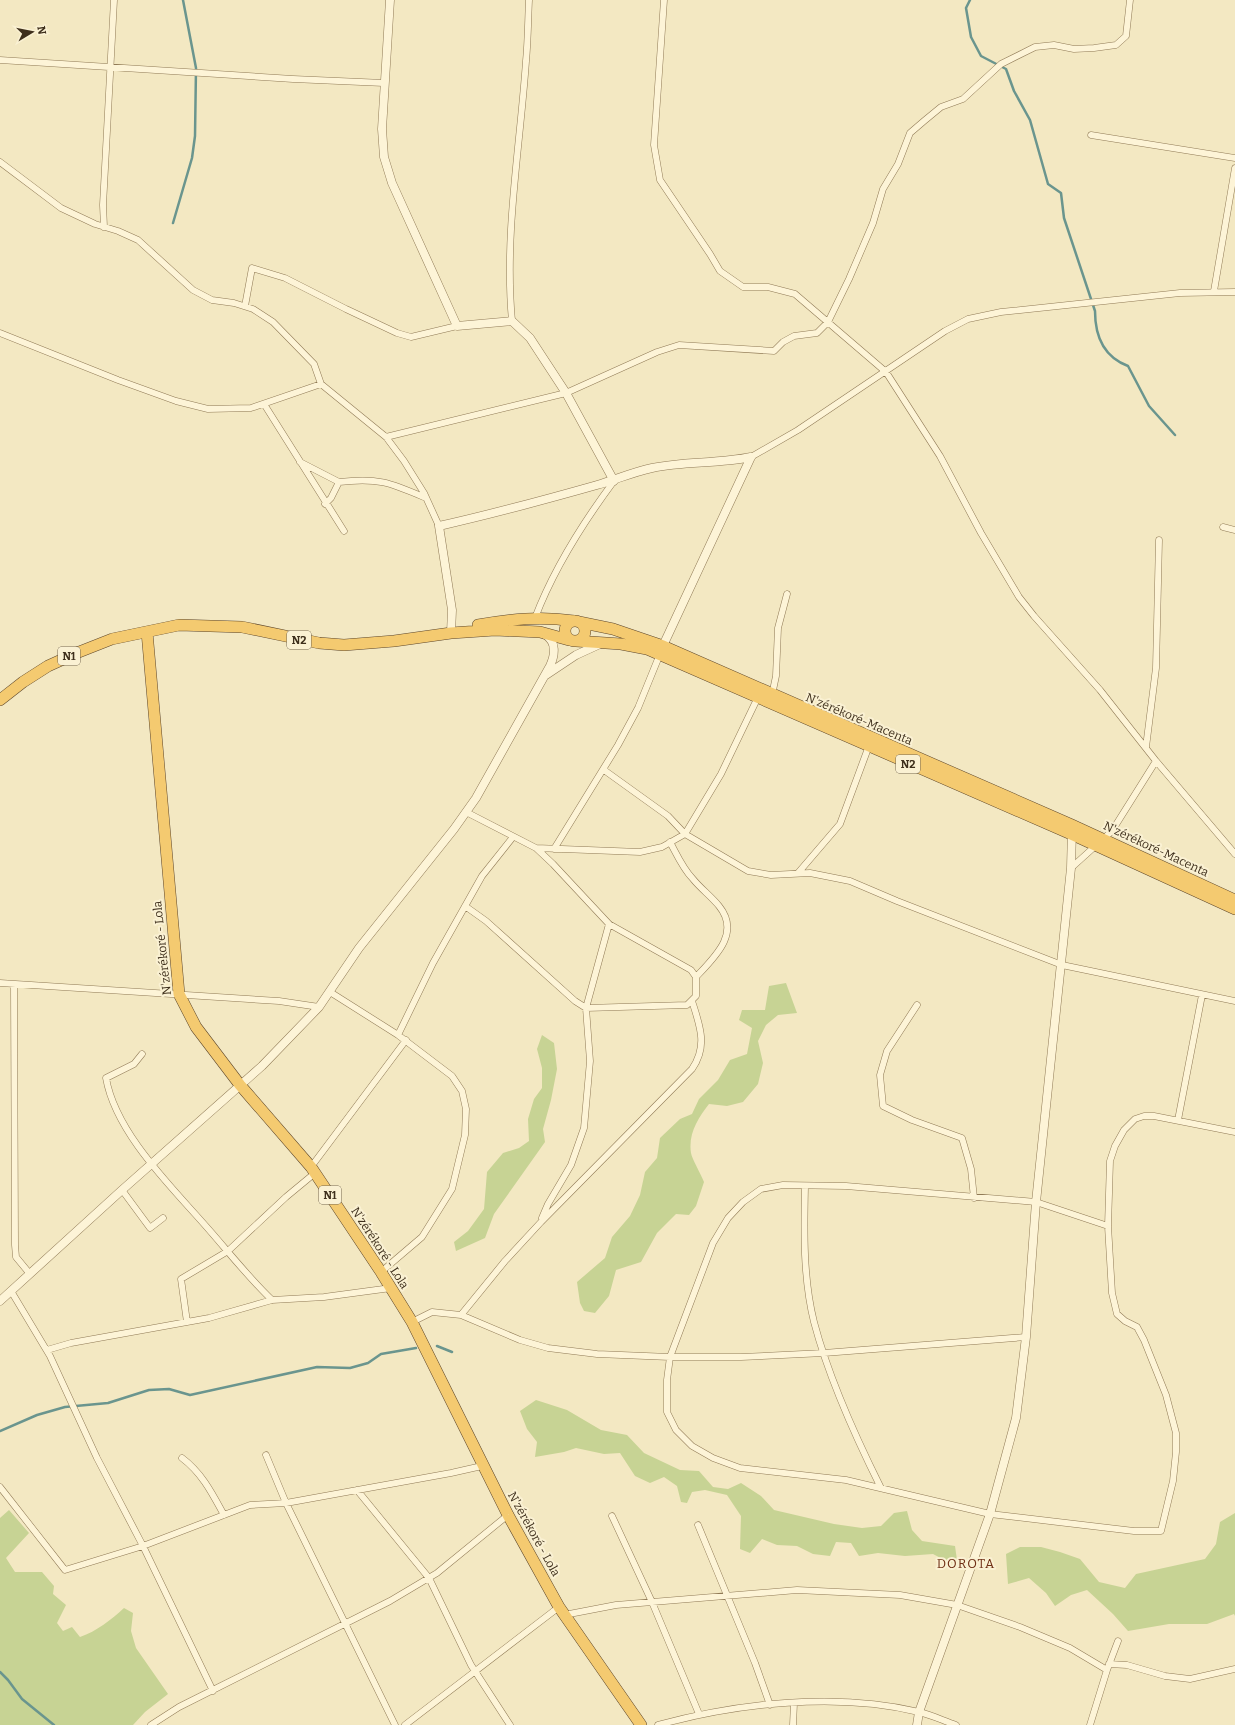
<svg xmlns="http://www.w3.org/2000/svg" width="1235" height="1725" font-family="Bitter,serif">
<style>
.green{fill:#c7d394}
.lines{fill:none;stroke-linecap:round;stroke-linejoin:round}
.stream{stroke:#6a958e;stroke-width:2.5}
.minor-casing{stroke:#907a56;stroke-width:7}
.tertiary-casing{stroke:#907a56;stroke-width:9}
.trunk-casing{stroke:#5d462b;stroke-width:12}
.minor{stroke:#fdf4d7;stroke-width:6}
.tertiary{stroke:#fdf4d7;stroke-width:8}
.trunk{stroke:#f4ca70;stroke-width:11}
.labels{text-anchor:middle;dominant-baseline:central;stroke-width:4;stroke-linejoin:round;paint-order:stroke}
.shield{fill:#faf1d3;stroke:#766953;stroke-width:1}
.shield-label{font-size:11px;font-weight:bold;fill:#3e2f1c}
.street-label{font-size:12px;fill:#3e2f1c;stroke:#faf1d3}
.neighbourhood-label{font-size:13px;letter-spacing:1px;fill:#703016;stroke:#faf1d3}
</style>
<rect width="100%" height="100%" fill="#f3e8c2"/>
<!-- green -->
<path class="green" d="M786,983L797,1013L778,1015L766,1025L758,1041L763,1063L758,1084L743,1102L727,1106L709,1104C698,1118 688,1134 691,1153C692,1159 701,1174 704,1182L696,1206L689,1215L676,1214L657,1233L641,1262L616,1270L609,1296L595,1313L584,1311L580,1303L577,1282L605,1258L612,1237L630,1216L640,1195L645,1172L657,1158L660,1138L680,1119L692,1114L699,1099L718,1080L730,1060L747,1054L752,1028L739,1020L742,1010H765L769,986Z
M542,1035L554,1043L557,1069L551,1100L543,1129L545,1142L494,1214L485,1238L456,1251L454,1242L468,1231L484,1209L487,1172L503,1153L519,1148L529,1141L528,1119L534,1099L542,1088V1068L537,1049Z
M536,1400L567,1410L601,1430L627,1435L644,1453L680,1470L699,1471L713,1487L728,1489L741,1483L761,1496L774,1510L834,1524L862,1528L881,1526L894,1513L907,1511L912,1530L922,1541L955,1546L957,1560L950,1563L933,1554L905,1556L878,1553L859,1556L851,1543L836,1542L830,1556L813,1554L797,1546L777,1545L762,1539L750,1553L740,1549L741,1516L727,1495L705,1490L692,1492L687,1503L681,1502L677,1486L664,1477L650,1483L635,1476L620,1453L604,1454L576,1448L564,1452L535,1457L537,1442L527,1429L520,1411Z
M9,1510L29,1533L6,1558L15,1572H42L54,1586L53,1594L66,1605L57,1623L63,1631L72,1627L80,1637C97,1631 111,1620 124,1608L133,1613L131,1631L136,1648L168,1694L145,1712L133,1725H0V1518Z
M1235,1513V1616L1234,1614L1207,1624H1169L1128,1631L1113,1614L1087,1590L1071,1595L1055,1606L1046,1593L1029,1578L1008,1584L1006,1554L1020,1547H1041L1060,1552L1080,1559L1099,1582L1125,1588L1136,1574L1205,1559L1216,1544L1220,1522Z"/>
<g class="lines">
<!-- stream -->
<path class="stream" d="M970,0L966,8L971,37L981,56L1006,69L1014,91L1030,120L1048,184L1061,193L1064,218L1095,311C1095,336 1104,357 1128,366L1149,406L1175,435
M173,223L192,158L195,136L196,68L183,0
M437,1346L452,1352
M0,1431L37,1415L65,1407L108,1403L149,1390L169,1389L190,1395L317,1367L350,1368L368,1363L381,1354L416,1348
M0,1672L8,1680L22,1699L54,1725"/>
<!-- minor casing -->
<g class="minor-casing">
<path id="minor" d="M664,0L654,145L660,180L710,254L720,271L743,287H768L795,294L886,372L940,456L981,533L1019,597L1034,616L1100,690L1156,761L1235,854
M0,60L293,79L384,83
M1091,135L1235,158
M0,162L61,208L95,224L118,231L138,240L193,290L212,300L234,303L253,309L273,322L314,364L321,384L386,437L404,461L424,493L439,526
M104,227L103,205L114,0
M1214,291L1235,168
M245,306L252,268L285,278L346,309L397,333L411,337L457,326
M512,321C504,234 520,148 526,61C528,41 528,20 529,0
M0,333L118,380L176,401L208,409L251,408L321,384
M264,404L344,531
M386,437L566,393L657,352L679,345L774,351L783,342L794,336L817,333L828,322L849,279L873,223L883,189L898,164L910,133L924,121L941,107L963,99L1001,64L1035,47L1054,45L1074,49L1094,48L1116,45L1126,36L1130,0
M751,457L798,430L945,331L968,319L1001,312L1180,293L1235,292
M300,462L339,482
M325,504L331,498L339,482C378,477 391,483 426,498
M1223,527L1235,530
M535,618C554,568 582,524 614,481
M772,695L776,676L778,628L787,594
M1146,747L1156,668L1159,540
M604,770L668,816L685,834L748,871L771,875L810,873L850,881L897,901L1062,965L1235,1001
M670,842C677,855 683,869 693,879C701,889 711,896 719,906C741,933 715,957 696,977
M536,848L640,852L662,847L685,834L721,774L759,695
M554,849L618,745L638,708L660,654
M1071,868L1112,831L1156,761
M798,873L840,824L870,743
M465,906L486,921L575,1001L586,1008L687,1005L696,996V977L691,970L609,924L553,864L536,848L466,812
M0,983L279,1001L319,1007
M14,984L15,1245L16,1257L30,1274
M330,992L398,1035L452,1076L462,1091L466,1109L465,1135L452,1189L422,1237L381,1272
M917,1005L887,1051L880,1075L883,1106L912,1120L962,1138L971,1169L974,1198
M398,1035L433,963L482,876L513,837
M142,1054L134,1064L106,1078C116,1135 175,1190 211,1232C231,1255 250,1279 272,1300
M1178,1120L1202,995
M311,1167L406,1040
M805,1186C804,1231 803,1278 814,1322C829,1379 855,1436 881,1488
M122,1190L150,1228L163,1218
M542,1218L548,1204L571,1165L584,1128L590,1061L586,1008L609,924
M1108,1226L1036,1202L846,1186L783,1185L761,1189L743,1202L728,1218L713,1243L670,1357L667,1380V1412L676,1430L692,1446L713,1458L740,1468L846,1480L990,1514L1134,1531H1161L1173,1481L1176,1452V1433L1166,1395L1144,1340L1137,1327L1125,1321L1117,1314L1112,1293L1108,1226L1110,1161L1115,1146L1124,1130L1135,1119L1144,1116H1154L1235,1132
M11,1291L50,1356L97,1458L143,1546L213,1691
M461,1315L505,1261L541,1222L692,1069C708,1046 700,1026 692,1001
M187,1322L181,1279L228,1251L286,1197L315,1173
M412,1322L432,1312L461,1315L520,1340L548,1348L597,1354L670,1357H741L824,1353L1026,1337
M47,1350L71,1343L209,1318L272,1300L324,1297L391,1288
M266,1455L286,1503L395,1725
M182,1458C202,1473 212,1493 224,1515
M0,1487L65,1570L143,1546L250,1505L286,1503L451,1473L482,1466
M357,1490L429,1578L471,1665L510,1725
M612,1516L652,1602L699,1714
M698,1525L755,1663L770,1705
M564,1615L616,1605L797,1590L900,1595L957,1605L1020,1627L1070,1648L1107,1670
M1109,1664L1127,1665L1165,1676L1190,1679L1235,1669
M151,1725L179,1707L390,1601L437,1573L508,1515
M405,1725L559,1607
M658,1725C739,1703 837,1692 919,1712C932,1715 944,1721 956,1725
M793,1725L794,1703
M1090,1725L1107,1670L1118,1641"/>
</g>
<!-- tertiary casing -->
<g class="tertiary-casing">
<path id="tertiary" d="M390,0L382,129L384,157L392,183L457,326L512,321L530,338L566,393L614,481
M451,633L452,610L439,526C492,514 544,500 597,485C615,480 633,472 652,468C685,461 718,464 751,457
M661,650L751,457
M546,675L576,655L600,644
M0,1301L122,1190L262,1066L319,1007L359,948L454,829L476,798L550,666C555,655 557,641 544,634
M917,1725L919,1712L933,1673L990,1514L1016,1418L1026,1337L1036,1202L1071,868L1072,830"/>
</g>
<!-- trunk casing -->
<g class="trunk-casing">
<path id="trunk" d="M565 631a10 10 0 1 1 20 0a10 10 0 1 1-20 0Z
M579,622L613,629L663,646L1072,825L1235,900
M478,625C511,619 541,616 574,621
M147,632L179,994L196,1027L240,1085L311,1167L381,1272L412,1322L508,1515L559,1607L641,1725
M576,641L621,644L647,649L1071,834L1235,909
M0,700L23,682L48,666L79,652L112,639L179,625L242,627L319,643L344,645L394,641L451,633L495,630L540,632L569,640"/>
</g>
<!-- minor -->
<use href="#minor" class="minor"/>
<!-- tertiary -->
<use href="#tertiary" class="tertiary"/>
<!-- trunk -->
<use href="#trunk" class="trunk"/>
</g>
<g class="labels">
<!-- shield labels -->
<g class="shield">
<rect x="287" y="631" width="24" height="18" rx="3"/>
<rect x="58" y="647" width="22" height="18" rx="3"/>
<rect x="896" y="755" width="24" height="18" rx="3"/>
<rect x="319" y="1186" width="22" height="18" rx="3"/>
</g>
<g class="shield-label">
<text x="299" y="640">N2</text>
<text x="69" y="656">N1</text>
<text x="908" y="764">N2</text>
<text x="330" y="1195">N1</text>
</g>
<!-- street labels -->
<g class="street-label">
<text transform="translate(859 719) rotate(23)">N'zérékoré-Macenta</text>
<text transform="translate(1156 849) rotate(25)">N'zérékoré-Macenta</text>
<text transform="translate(162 948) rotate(-96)">N'zérékoré - Lola</text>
<text transform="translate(380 1248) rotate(57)">N'zérékoré - Lola</text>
<text transform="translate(534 1534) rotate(61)">N'zérékoré - Lola</text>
</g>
<!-- neighbourhood labels -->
<g class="neighbourhood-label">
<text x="966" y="1563">DOROTA</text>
</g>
</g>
<!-- north arrow -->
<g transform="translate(32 32) rotate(80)" stroke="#faf1d3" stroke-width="3" paint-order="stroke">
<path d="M0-3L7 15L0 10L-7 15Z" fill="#3e2f1c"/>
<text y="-6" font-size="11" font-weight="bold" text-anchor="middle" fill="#3e2f1c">N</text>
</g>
</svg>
